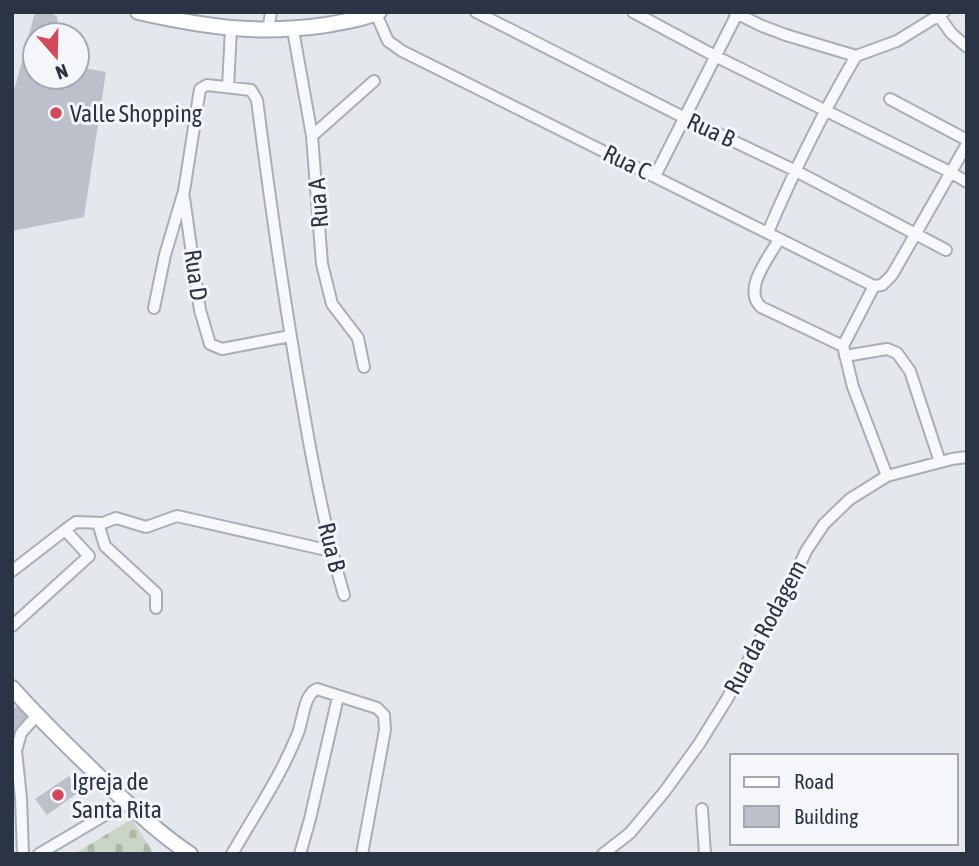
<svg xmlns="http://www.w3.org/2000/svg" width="979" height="866" font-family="'Asap Condensed',sans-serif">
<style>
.cemetery{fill:url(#cemetery-stones)}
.building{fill:#bbc0ca}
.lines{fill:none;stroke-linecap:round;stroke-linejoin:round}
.minor-casing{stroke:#a9aeb7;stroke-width:14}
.major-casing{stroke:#a3abb8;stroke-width:18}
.minor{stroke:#f7f8fa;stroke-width:10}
.major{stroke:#fff;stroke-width:14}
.poi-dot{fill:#d1495b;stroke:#f4f6f9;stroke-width:2.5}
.labels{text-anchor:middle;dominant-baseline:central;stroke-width:6;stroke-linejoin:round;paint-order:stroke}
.poi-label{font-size:24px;fill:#2b3445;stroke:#f4f6f9;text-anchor:start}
.street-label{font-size:24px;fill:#2b3445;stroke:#f4f6f9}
</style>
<defs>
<pattern id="cemetery-stones" width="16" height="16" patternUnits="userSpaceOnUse" patternTransform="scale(1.75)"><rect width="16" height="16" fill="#c9d6c5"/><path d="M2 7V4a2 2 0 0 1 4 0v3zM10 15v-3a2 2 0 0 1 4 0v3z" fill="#adb8ab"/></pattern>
</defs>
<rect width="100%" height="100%" fill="#e4e7ec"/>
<!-- cemetery -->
<path class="cemetery" d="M132,819L154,854H74Z"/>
<!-- building -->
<path class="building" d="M35,12H47L57,16L59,35H35V77H77V69L83,68L106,72L84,217L12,231V88L15,87Z
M19,706L30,717L12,738V709Z
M69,776L80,791L47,815L35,799Z"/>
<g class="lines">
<!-- minor casing -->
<g class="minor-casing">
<path id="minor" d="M476,12L685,118L794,170L946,250
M633,12L715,56L950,172L967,182
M734,12L762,26L786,35L856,56L897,41L944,12
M376,14L388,41L402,51L874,286L882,285L892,275L967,144
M939,16L951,33L967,47
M293,30L312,136L322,264L332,304L358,338L364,367
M268,31L271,12
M228,87L231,29
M890,99L967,140
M312,136L374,81
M655,176L738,12
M184,198L200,310L210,344L222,349L290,336
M768,232C794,171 822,114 856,56
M779,239C769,258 742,289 761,307L843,346
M874,286L843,346L853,387L887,476
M154,308L165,255L184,191L200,89L207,85L251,90L257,100C270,201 284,301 302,402C313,467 325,531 344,595
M845,356L887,349L897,353L910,371L940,462
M98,523L105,546L156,593V608
M65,530L76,522L103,523L116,518L146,527L177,516L331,551
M12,571L65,530L89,556L12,626
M702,809L705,854
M23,854L21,798L16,751L21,733L37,715
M39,854L127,802
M232,854C256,812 280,778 298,733C303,720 304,694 317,689L377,708L384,715L385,730L362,854
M300,854L310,819L338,697
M603,854L630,833L665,791L699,744L727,699L792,582L806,551L824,524L850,499L887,476L952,459L967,457"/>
</g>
<!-- major casing -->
<g class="major-casing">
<path id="major" d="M138,12C206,27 256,35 326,25C344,22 362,19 379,12
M12,688C43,723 77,755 111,788C136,811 161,835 190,854"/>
</g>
<!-- minor -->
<use href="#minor" class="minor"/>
<!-- major -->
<use href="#major" class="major"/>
</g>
<!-- markers -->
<g class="poi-dot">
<circle cx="56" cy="113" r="7"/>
<circle cx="58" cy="795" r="7"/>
</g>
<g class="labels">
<!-- poi labels -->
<g class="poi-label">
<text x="70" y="113">Valle Shopping</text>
<text x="72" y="781">Igreja de<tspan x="72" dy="28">Santa Rita</tspan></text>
</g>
<!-- street labels -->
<g class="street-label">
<text transform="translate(711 130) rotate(25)">Rua B</text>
<text transform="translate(627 162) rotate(26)">Rua C</text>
<text transform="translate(318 203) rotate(-94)">Rua A</text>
<text transform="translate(196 275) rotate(82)">Rua D</text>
<text transform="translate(332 547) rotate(76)">Rua B</text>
<text transform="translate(765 627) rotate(-62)">Rua da Rodagem</text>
</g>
</g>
<!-- border -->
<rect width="979" height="866" fill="none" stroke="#2b3445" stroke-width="28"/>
<!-- legend -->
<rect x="730" y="754" width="228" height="91" fill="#f4f6f9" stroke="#a4a8b1" stroke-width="2"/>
<rect x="744" y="777" width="35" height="10" fill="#ffffff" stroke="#a4a8b1" stroke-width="2"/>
<text x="794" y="789" font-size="21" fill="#2b3445">Road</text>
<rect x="744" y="806" width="35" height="21" fill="#bbc0ca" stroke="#a4a8b1" stroke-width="2"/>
<text x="794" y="824" font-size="21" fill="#2b3445">Building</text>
<!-- north arrow -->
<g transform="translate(56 56) rotate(160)"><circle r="33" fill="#f4f6f9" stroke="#a4a8b1" stroke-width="2"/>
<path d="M0-5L12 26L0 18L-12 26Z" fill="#d1495b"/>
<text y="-10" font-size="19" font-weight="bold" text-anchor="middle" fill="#2b3445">N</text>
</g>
</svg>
